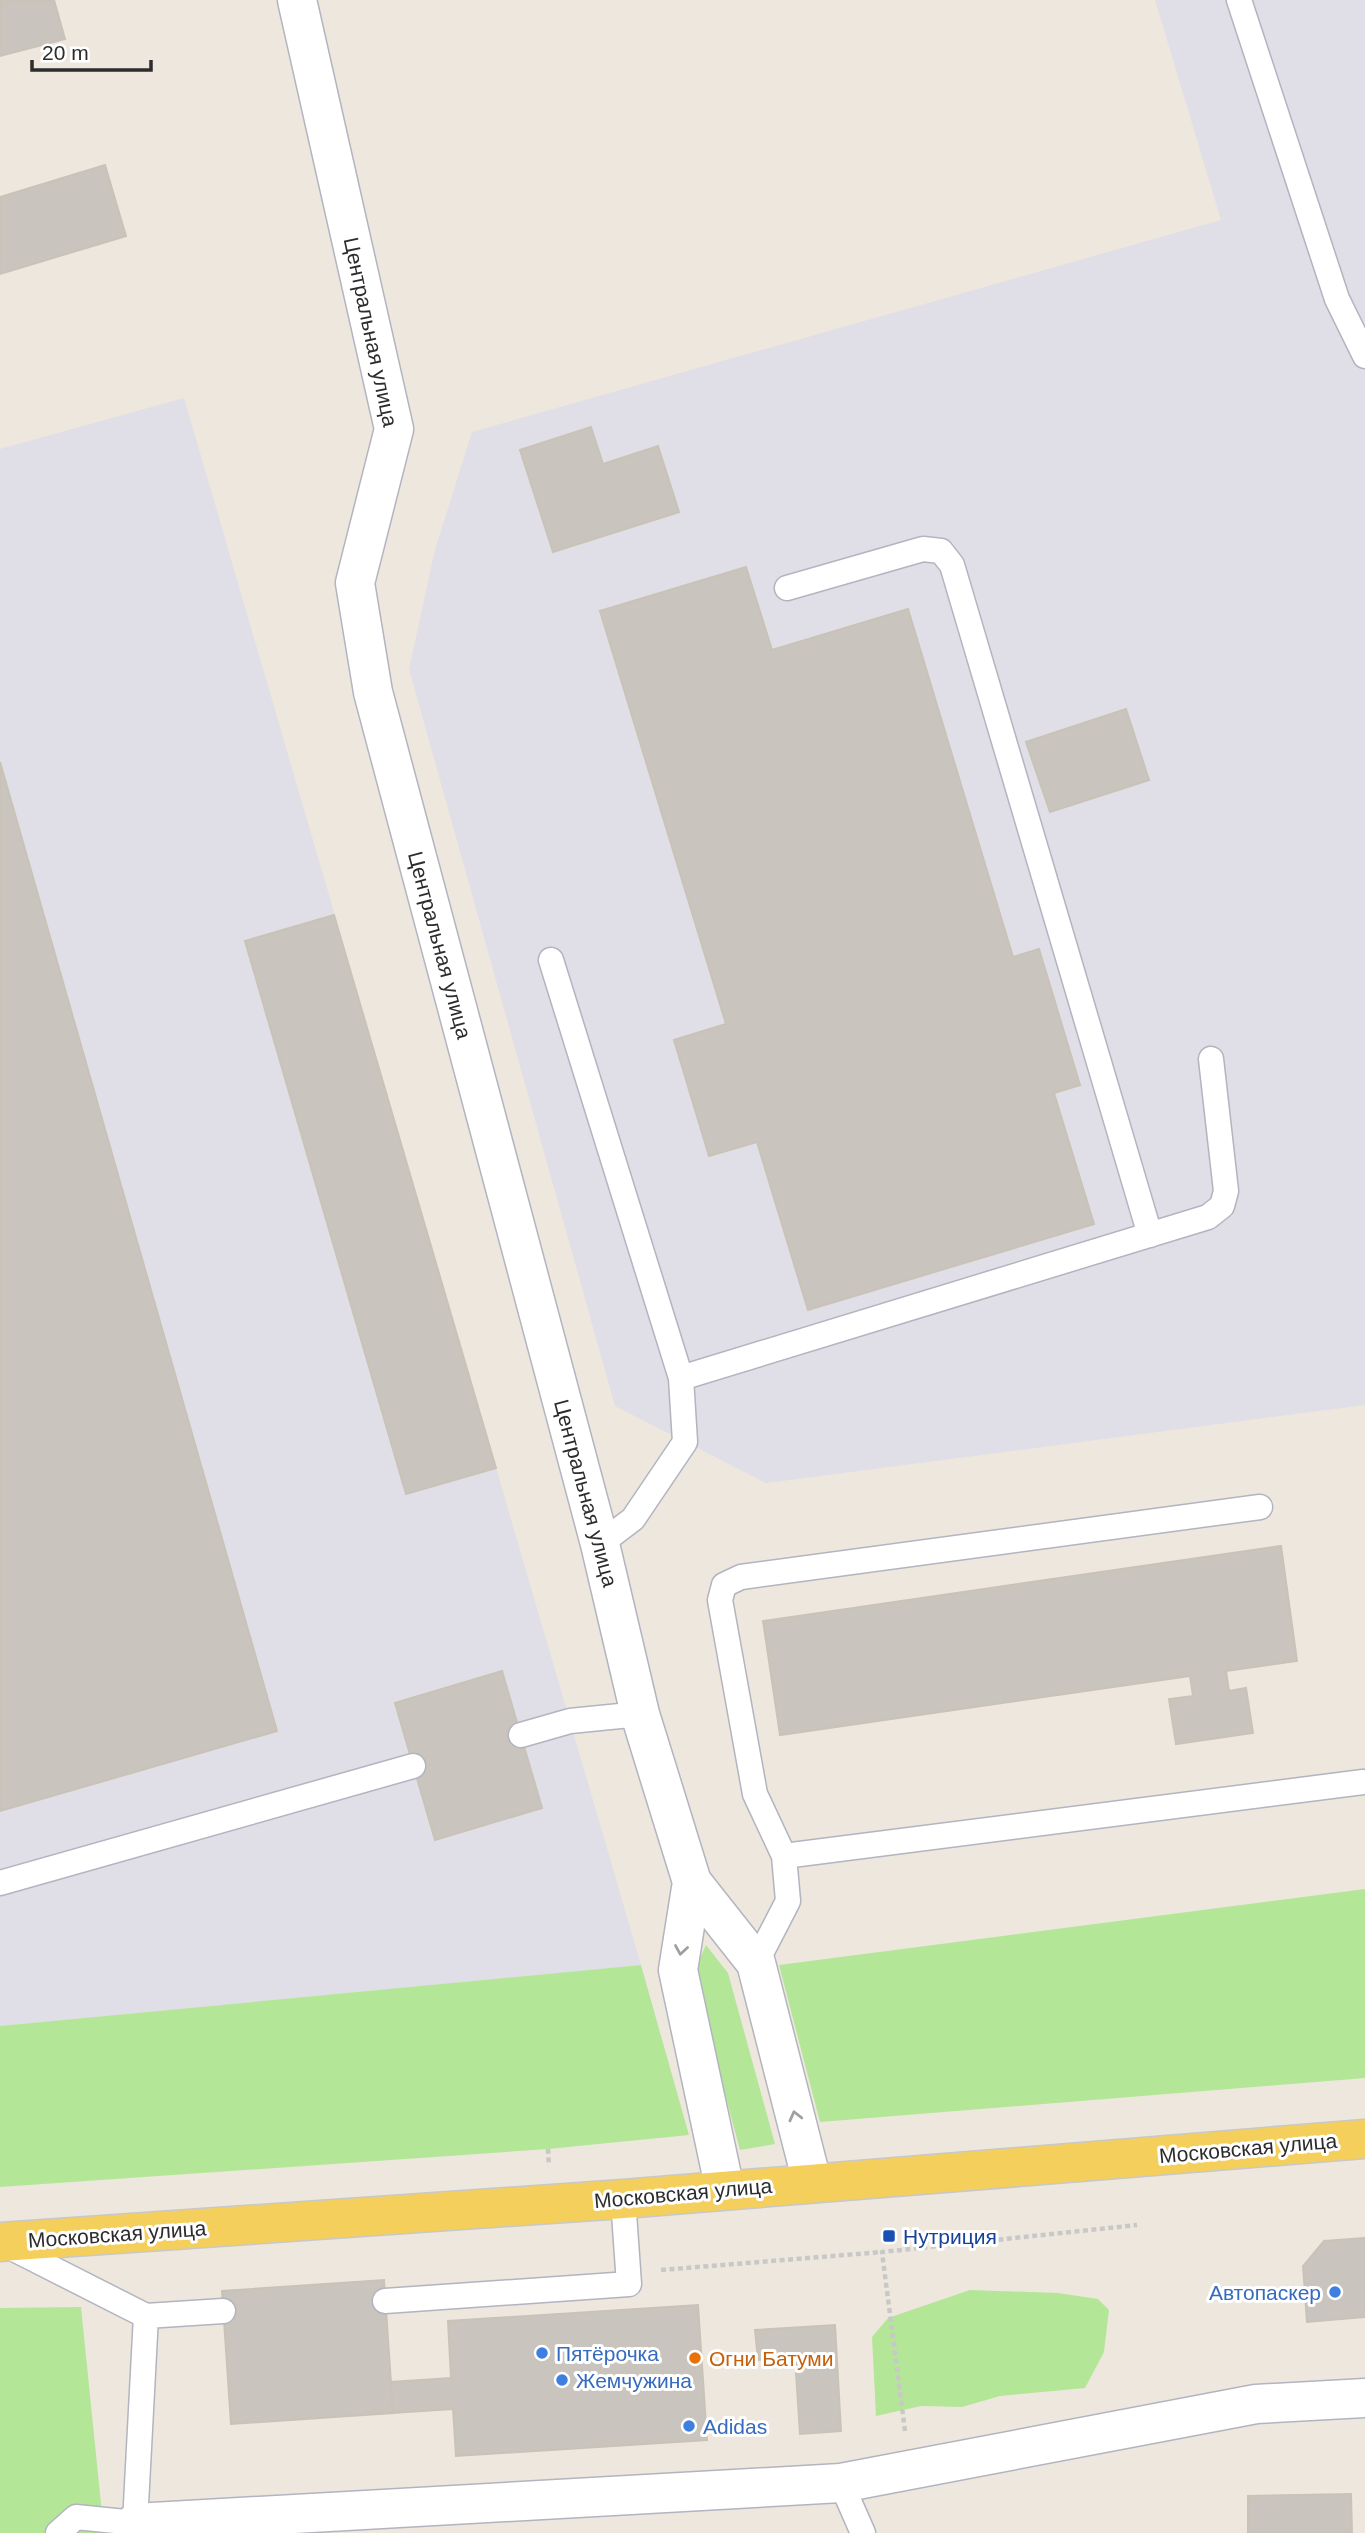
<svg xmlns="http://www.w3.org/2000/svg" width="1365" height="2533" font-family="Arial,sans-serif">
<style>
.industrial{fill:#e0dee6}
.green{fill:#b4e698}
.building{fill:#c9c4bd;stroke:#c9c3b7;stroke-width:2}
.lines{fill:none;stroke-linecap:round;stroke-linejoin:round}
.service-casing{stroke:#b2b4c0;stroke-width:27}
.minor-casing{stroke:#b2b4c0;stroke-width:41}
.primary-casing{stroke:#c8c8c8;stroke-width:41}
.path{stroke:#c8c8c8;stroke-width:4.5;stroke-dasharray:5 3.5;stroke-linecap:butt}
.service{stroke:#fff;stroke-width:24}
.minor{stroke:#fff;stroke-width:38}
.primary{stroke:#f5cf5b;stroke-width:38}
.oneway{stroke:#a0a0a0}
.transit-dot{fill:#1a4fb4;stroke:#fff;stroke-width:2.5}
.shop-dot{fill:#3f7fe0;stroke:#fff;stroke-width:2.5}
.food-dot{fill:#e8710a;stroke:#fff;stroke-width:2.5}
.labels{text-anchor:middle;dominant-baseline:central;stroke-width:6;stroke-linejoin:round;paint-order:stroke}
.street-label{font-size:21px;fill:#2c2c2c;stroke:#fff}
.transit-label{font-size:21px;fill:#164399;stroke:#fff;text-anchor:start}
.shop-label{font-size:21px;fill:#366cbe;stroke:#fff;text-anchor:start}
.food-label{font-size:21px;fill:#c56008;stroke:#fff;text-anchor:start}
</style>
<rect width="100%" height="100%" fill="#eee7de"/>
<!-- industrial -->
<path class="industrial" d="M1155,0H1365V1405L766,1483L615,1406L409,669L435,550L472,432L1221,220Z
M184,398L641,1965L0,2026V449Z"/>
<!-- green -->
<path class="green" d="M1365,1889V2078L820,2122L779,1965Z
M706,1945L728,1973L775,2144L740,2150L693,1974Z
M641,1965L689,2135L548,2149L0,2187V2026Z
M970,2290L1058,2293L1098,2299L1109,2310L1104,2352L1085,2388L1000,2396L962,2407L921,2406L876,2416L872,2337L888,2318Z
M81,2307L104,2533H0V2308Z"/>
<!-- building -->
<path class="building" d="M0,0H54L65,39L0,56Z
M105,165L126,236L0,274V197Z
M591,427L603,464L658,446L679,512L553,552L520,450Z
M746,567L772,650L908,609L1013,957L1039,949L1080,1085L1054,1093L1094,1224L808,1310L757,1142L709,1156L674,1040L726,1024L600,611Z
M1126,709L1149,780L1050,812L1026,742Z
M0,762L277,1731L0,1811Z
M334,915L496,1468L406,1494L245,941Z
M1281,1546L1297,1661L1226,1671L1229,1691L1246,1688L1253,1733L1176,1744L1169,1699L1193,1696L1190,1676L780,1735L763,1621Z
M502,1671L542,1808L435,1840L395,1703Z
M1365,2238V2317L1307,2322L1303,2266L1324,2241Z
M384,2280L393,2413L231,2424L222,2291Z
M698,2305L707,2440L456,2456L453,2409L393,2413L391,2382L451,2378L448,2321Z
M835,2325L841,2431L800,2434L795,2357L758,2360L755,2330Z
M1351,2494L1352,2533H1248V2496Z"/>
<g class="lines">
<!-- service casing -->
<g class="service-casing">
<path id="service" d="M1239,0L1337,299L1365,356
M787,588L923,549L941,551L952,565L1150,1235
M551,960L681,1378L685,1442L633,1519L600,1544
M681,1378L1208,1217L1222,1206L1226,1191L1211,1059
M521,1735L570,1721L640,1714
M784,1856L755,1794L720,1600L724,1585L741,1577L1260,1507
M0,1883L413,1766
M756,1963L788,1901L784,1856L1363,1782
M4,2244L146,2316L223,2311
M385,2301L629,2284L623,2199
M841,2483L863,2533
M58,2533L76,2517L135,2523L146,2316"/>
</g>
<!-- minor casing -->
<g class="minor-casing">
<path id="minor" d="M297,0L394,429L355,583L373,692L600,1544L640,1714L692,1882L756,1963L812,2182
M692,1882L678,1970L725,2190
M135,2523L841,2483L1256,2404L1365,2398"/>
</g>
<!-- primary casing -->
<g class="primary-casing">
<path id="primary" d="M0,2242L623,2199L1365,2139"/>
</g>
<!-- path -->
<path class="path" d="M548,2149L549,2166
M661,2270L882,2252
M905,2431L882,2252L1137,2225"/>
<!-- service -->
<use href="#service" class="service"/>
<!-- minor -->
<use href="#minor" class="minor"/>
<!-- primary -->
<use href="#primary" class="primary"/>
</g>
<!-- one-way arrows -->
<defs><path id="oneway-chevron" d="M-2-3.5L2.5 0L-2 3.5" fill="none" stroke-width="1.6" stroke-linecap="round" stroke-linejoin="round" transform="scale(1.75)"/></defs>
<g class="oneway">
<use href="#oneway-chevron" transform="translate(681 1950) rotate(99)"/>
<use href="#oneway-chevron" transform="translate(795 2116) rotate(-104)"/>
</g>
<!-- markers -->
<rect class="transit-dot" x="882" y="2229" width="14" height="14" rx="3.5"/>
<g class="shop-dot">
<circle cx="1335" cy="2292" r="7"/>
<circle cx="542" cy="2353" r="7"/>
<circle cx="562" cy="2380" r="7"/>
<circle cx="689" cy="2426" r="7"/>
</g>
<circle class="food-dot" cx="695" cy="2358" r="7"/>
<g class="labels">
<!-- street labels -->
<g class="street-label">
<text transform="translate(371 332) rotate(78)">Центральная улица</text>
<text transform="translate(440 945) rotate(75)">Центральная улица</text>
<text transform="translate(586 1493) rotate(75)">Центральная улица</text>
<text transform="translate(1248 2148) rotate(-5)">Московская улица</text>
<text transform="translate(683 2193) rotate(-5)">Московская улица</text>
<text transform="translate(117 2234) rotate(-4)">Московская улица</text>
</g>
<!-- transit labels -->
<g class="transit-label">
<text x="903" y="2236">Нутриция</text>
</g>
<!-- shop labels -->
<g class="shop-label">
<text x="1321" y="2292" text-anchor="end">Автопаскер</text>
<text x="556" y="2353">Пятёрочка</text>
<text x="576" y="2380">Жемчужина</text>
<text x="703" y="2426">Adidas</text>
</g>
<!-- food labels -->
<g class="food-label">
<text x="709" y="2358">Огни Батуми</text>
</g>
</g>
<!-- scale -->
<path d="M32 60v10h119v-10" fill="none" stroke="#2c2c2c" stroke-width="3.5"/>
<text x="42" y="60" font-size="21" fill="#2c2c2c" stroke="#ffffff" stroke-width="5" paint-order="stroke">20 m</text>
</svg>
